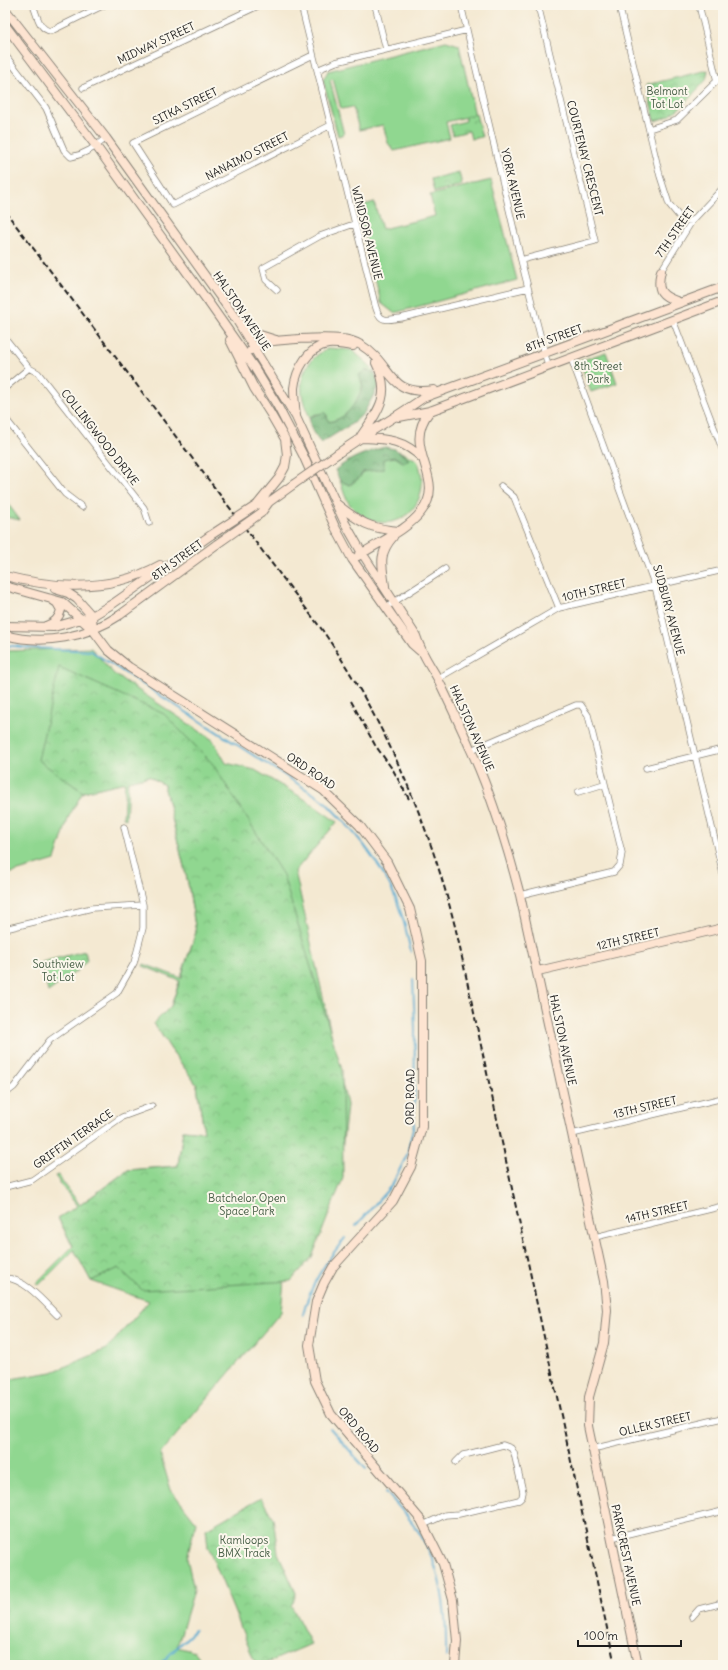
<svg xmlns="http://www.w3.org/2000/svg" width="728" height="1670" font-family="Delius,sans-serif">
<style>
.green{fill:#90d790;stroke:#567a56}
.forest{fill:url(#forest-crowns);stroke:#486a4b}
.park{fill:url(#park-crowns);stroke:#567a56}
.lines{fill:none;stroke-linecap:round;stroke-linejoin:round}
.stream{stroke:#54a9d0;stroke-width:2}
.street-casing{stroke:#888277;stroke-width:7}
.secondary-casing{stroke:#888277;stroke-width:10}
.street{stroke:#fff;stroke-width:5.5}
.secondary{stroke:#fde4d1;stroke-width:8}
.rail{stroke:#1c1c1c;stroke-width:2;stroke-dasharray:6 3;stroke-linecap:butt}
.secondary-bridge-casing{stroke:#888277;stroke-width:10;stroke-linecap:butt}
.secondary-bridge{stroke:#fde4d1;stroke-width:8}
.labels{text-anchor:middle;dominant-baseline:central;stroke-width:4;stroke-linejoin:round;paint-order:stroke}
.street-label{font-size:11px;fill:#1c1c1c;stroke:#fbf7ec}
.park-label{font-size:11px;fill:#455d45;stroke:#fbf7ec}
</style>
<defs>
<pattern id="forest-crowns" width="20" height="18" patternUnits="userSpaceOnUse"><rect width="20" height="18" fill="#74b87a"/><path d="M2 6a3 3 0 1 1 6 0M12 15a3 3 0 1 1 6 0" fill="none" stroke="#5e9563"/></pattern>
<pattern id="park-crowns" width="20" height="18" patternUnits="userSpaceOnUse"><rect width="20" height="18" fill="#90d790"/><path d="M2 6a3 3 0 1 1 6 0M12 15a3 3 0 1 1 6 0" fill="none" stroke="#7cb87c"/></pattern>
</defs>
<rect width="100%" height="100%" fill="#fbf7ec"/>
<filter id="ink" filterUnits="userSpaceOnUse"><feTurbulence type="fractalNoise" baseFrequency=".025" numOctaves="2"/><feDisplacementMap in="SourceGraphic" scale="8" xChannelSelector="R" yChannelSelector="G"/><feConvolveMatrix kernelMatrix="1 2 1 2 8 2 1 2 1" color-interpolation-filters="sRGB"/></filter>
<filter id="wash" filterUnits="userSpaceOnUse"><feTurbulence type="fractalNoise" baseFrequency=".012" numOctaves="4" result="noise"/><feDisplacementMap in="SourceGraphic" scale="16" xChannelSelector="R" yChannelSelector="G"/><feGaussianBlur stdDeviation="0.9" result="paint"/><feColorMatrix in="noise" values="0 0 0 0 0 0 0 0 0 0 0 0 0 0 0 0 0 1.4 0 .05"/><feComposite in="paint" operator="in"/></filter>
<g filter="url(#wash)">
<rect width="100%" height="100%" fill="#f4e9d2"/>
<!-- green -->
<path class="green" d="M446,41L459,45L475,115L446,122L450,138L394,151L388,143L383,125L359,130L353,107L341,109L333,79L330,80L344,134L338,136L323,80L328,71Z
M491,180L517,280L394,313L381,303L358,207L374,202L382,229L435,216L430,195Z
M329,348L352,350L368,364L375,373L366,370C362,392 354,418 328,422L327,415L316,414L310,417C295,389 299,362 329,348Z
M399,451C404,454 410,456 415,459C419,462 420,468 421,473C428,506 397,535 365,517C360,514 354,510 351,506C345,499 343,489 340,481L350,485L359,478L363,472C375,470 374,464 383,459C390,455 401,458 409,459Z
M91,648L114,674L213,740L226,763L255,770L306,800L337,822L295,871L347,1105L338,1188L284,1281L281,1312L160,1454L171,1490L196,1522L187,1558L194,1590L177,1647L195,1652L205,1665H5V1380L52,1372L107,1349L149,1301L91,1281L58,1218L80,1205L128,1170L178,1166L183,1130L204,1132L197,1085L170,1048L154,1023L171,1006L196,932L188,883L164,785L149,776L83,792L69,816L55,860L5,875V651Z"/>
<!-- forest -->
<path class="forest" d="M366,370L375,373L379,385L364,413L353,423L321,443C315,436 308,427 310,417L325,412L329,422C347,419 356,403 363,387L359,375Z
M385,447L395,449L409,459L404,463L395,457L384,459V469L363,472L359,478L350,485L340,481L335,470C350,458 366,452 385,447Z"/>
<!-- park -->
<path class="park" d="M708,70L706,80L682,106L669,116L655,121L646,85Z
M476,114L482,137L471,139L469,131L453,135L450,125L466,121L465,117Z
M459,172L462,185L434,192L431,179Z
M606,352L617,383L591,392L580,361Z
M5,500L20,520L5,517Z
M59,667L164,714L212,763L283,875L342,1070L343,1178L312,1257L291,1281L142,1290L119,1268L91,1281L74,1250L39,1285L36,1283L73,1246L58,1218L77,1206L55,1176L58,1175L80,1205L128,1170L178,1166L183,1130L204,1132L197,1085L170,1048L154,1023L171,1006L180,981L143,966L144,964L181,978L196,932L188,883L164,785L149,776L128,781L126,819L123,818L125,782L83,792L38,760Z
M85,951L87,960L77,971L48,992L42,962Z
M261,1498L273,1518L278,1553L296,1593L293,1603L291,1605L311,1644L262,1665H256L208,1547L206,1529Z"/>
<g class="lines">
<!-- stream -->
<path class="stream" d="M5,645C34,649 62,649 91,651L323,800C356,833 389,870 402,916C406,928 408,940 411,952
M356,1226L392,1185L407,1155L414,1124L415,1030L413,979
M303,1315C311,1282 325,1264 345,1238
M330,1428L366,1469
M386,1492C395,1502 405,1513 414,1525C442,1564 447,1610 446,1657
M159,1665L195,1630"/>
</g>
</g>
<g filter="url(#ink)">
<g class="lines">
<!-- street casing -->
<g class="street-casing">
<path id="street" d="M33,5C37,15 39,30 51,31L104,5
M301,5L372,292C374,299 376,317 384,319C389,321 396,318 401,318L528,288
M375,5L386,49
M461,5L521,260L548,366
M619,5L660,176L669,204L682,220L692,221
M699,5L717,81
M5,55L46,108L64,150L71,157C86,154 95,147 106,138
M313,55L133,143L173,205L331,125
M317,70L336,62L467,30
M83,88L260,5
M649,129L677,120L723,75
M521,260L595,241L538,5
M661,271L692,221L723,188
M277,290L266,280L263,268L320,236L354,224
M673,320L723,451
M5,338L29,368L5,388
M571,358L655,586L723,874
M29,368L38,373L144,508L149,523
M5,418L65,494L82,507
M501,486L514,497L559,608
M391,604L445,569
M437,679L559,608L723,570
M471,750L576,705H581L588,715L622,853L620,865L614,872L520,895
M646,768L723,749
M578,792L604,784
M5,929L92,908L143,905
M5,1094L14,1087L50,1040L117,993L134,963L143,928V905L124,827
M572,1134L723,1098
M5,1187L32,1180L122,1117L152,1106
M595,1237L723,1206
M5,1278C24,1278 44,1302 57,1315
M592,1449L723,1418
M423,1525L445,1515L459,1514L519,1500L522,1497L523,1492L514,1453L511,1448L503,1445L468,1454L463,1455L456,1462
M611,1538L723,1511
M692,1617L699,1609L723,1603"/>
</g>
<!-- secondary casing -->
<g class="secondary-casing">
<path id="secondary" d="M5,9L106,138L236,319L296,417L345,523L362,553L416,636C422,655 429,663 438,679C449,702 460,725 470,748C492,795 507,845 520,895L604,1281L607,1310L604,1343L589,1397L588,1426L638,1665
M5,25L96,146L209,303L254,367L277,405L303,455L335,527L352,559L412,644L420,651
M661,271C656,291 661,296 679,302
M240,323L260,335L276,340
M230,340L254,388L270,413L285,439L287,455L285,467L279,478L257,505
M251,350C254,348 257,345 261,344C274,339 326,337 341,339C347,339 356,342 361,345C393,364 387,397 434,390
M296,416C295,407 294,397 294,388C296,370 308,347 328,344C335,343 345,345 353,346
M399,417L430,411L723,301
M361,436C379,410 392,394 376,363
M360,438C387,439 403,439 423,459
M337,454C365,434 395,418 423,398L723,287
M337,504C359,522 370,529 399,531
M261,513L269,502L294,484
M358,556C379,542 406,531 421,512C449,478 399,449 430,411
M5,576C56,589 112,592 160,565
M5,586L62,602L93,630L108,650L129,667L323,790L360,826L387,862L410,909L422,961V1127L411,1167L393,1201L333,1267L324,1283L316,1302L309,1345L315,1381L331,1414L421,1520L443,1564L453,1600L457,1641L455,1665
M385,586C382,565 378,554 393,537
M55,589L68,593L77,599L92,616L93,630
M5,626L54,627L92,616L114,603L211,535
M46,626C54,623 59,619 61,610L57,603L51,599
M5,635C44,646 87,637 120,615L217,544
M538,971L723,928"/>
</g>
<!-- street -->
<use href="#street" class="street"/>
<!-- secondary -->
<use href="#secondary" class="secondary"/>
<!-- rail -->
<path class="rail" d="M5,211L323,631C387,725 432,828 458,939L615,1665
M351,701L375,745L393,770L409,799"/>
<!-- secondary-bridge casing -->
<g class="secondary-bridge-casing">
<path id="secondary-bridge" d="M294,484L337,454
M211,535L257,505
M217,544L261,513"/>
</g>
<!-- secondary-bridge -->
<use href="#secondary-bridge" class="secondary-bridge"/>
</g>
</g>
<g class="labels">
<!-- street labels -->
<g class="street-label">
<text transform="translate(156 43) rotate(-25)">MIDWAY STREET</text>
<text transform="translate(185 106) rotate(-26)">SITKA STREET</text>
<text transform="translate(247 156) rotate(-27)">NANAIMO STREET</text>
<text transform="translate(585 158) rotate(76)">COURTENAY CRESCENT</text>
<text transform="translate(513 184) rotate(77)">YORK AVENUE</text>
<text transform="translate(675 232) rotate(-55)">7TH STREET</text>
<text transform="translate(367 233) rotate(76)">WINDSOR AVENUE</text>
<text transform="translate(242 311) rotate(56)">HALSTON AVENUE</text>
<text transform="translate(554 338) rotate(-20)">8TH STREET</text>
<text transform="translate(100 437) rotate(52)">COLLINGWOOD DRIVE</text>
<text transform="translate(177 560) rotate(-36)">8TH STREET</text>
<text transform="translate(594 590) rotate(-13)">10TH STREET</text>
<text transform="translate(669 610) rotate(75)">SUDBURY AVENUE</text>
<text transform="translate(472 728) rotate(66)">HALSTON AVENUE</text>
<text transform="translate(311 771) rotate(34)">ORD ROAD</text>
<text transform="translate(628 939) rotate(-13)">12TH STREET</text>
<text transform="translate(563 1040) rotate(78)">HALSTON AVENUE</text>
<text transform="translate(410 1097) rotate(-89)">ORD ROAD</text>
<text transform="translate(645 1107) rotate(-13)">13TH STREET</text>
<text transform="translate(73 1139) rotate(-35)">GRIFFIN TERRACE</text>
<text transform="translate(657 1212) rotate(-13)">14TH STREET</text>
<text transform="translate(655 1424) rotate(-13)">OLLEK STREET</text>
<text transform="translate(359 1430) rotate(50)">ORD ROAD</text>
<text transform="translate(626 1555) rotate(78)">PARKCREST AVENUE</text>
</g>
<!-- park labels -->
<g class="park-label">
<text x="667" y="91">Belmont<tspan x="667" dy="13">Tot Lot</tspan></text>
<text x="598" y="366">8th Street<tspan x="598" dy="13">Park</tspan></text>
<text x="58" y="964">Southview<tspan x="58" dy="13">Tot Lot</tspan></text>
<text x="247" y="1198">Batchelor Open<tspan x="247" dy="13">Space Park</tspan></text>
<text x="244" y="1540">Kamloops<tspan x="244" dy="13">BMX Track</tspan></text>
</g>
</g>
<!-- margin -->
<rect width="728" height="1670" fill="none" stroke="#fbf7ec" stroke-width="20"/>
<!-- scale -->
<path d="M578 1640v6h103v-6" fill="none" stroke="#1c1c1c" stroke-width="2"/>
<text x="584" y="1640" font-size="12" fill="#1c1c1c" stroke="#fbf7ec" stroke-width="3" paint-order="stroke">100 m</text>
</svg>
